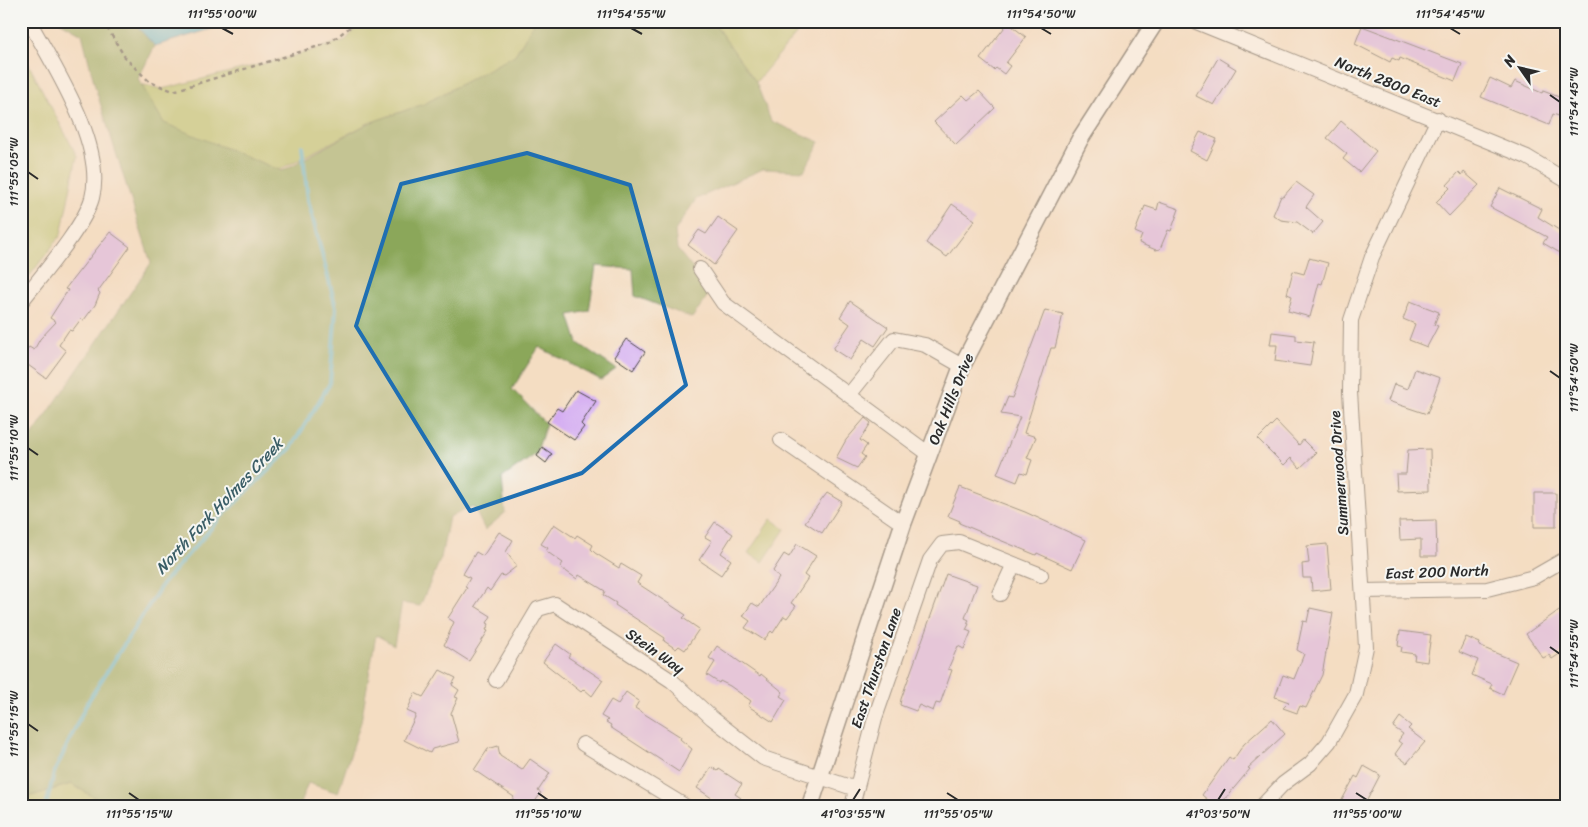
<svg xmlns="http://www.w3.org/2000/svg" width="1588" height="827" font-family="Sriracha,sans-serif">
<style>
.green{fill:#afc165;stroke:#6d7648}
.forest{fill:#8ba75a;stroke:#5b6942}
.water{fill:#55b9d4;stroke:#407280}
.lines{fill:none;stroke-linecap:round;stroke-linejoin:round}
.stream{stroke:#55b9d4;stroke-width:4}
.building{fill:#d4acf2}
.minor-casing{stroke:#494642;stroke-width:16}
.major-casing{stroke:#494642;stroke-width:19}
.path{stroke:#494642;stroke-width:2.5;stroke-dasharray:4 4;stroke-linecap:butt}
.minor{stroke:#fff;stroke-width:14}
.major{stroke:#fff;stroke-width:16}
.marked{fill:none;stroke:#1f6fb2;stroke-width:4;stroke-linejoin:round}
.ticks{fill:none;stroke:#2b2b2b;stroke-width:2}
.labels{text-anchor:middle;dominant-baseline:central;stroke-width:4;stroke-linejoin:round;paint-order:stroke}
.street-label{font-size:15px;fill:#2b2b2b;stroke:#f6f6f2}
.water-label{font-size:16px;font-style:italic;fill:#3a5d66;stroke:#f6f6f2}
.neatline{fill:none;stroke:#2b2b2b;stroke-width:2}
.ticks-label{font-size:12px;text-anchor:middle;fill:#2b2b2b}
</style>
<rect width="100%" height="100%" fill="#f6f6f2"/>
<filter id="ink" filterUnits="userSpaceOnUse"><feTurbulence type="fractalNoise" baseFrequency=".02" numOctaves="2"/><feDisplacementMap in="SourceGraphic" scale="10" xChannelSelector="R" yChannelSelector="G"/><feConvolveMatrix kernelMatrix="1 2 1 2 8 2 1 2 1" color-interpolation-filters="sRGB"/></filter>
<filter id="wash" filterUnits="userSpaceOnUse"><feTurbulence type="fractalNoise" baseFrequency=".0096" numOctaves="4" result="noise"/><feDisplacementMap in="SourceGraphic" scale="20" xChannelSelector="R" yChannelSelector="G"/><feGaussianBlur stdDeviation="1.12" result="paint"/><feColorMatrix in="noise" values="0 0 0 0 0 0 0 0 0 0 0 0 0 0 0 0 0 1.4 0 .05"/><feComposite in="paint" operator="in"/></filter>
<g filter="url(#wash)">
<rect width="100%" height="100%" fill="#f4ddc2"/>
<!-- green -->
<path class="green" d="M362,21H535L515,55L424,104L369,123L271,174L165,128L140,84L162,89L290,57L346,40Z
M715,21H807L756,82L715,25Z
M21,50L77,156L61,235L21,287Z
M771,519L785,529L763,562L748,553Z
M71,784L110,806H21V799Z"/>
<!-- forest -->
<path class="forest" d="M59,21H132L155,46L138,79L164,123L282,171L369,123L424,104L515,55L535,21H715V25L756,82L771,121L820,142L804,171L763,169L696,199L675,231L677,249L711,291L692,318L635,296L633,269L596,266L589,311L569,315L578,343L616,369L601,380L539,347L512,389L546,424L536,454L502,478L505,513L485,530L473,506L449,517L441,558L420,606L402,603L394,645L376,635L361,722L338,793L308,783L299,806H110L71,784L21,799V452L151,263L96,90L82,34Z"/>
<!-- water -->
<path class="water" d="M132,21H238L155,46Z"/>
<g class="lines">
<!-- stream -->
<path class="stream" d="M46,806L54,773L87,703L163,583L221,517L291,448L330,383L336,308L308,200L302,146
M1565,806L1567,803"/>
</g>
<g id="blocks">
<!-- building -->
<path class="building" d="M1008,23L1026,37L1006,63L1010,66L1004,74L996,68L994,70L980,59Z
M1362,26L1462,64L1455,81L1400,58L1399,61L1392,58L1390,62L1355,44Z
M1218,58L1236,69L1214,105L1196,96Z
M1490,78L1511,88L1515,81L1542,93L1543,91L1567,100V119L1553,114L1549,125L1481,97Z
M979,91L995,108L956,145L934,122L963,95L968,100Z
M1341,121L1376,151L1359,172L1343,159L1347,154L1327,138Z
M1200,132L1217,139L1207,160L1190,151Z
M1459,172L1462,175L1464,172L1479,185L1449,216L1436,202L1450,188L1447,185Z
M1296,182L1314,195L1306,207L1323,222L1313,234L1297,222L1281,220L1273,215L1281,196L1283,197Z
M1500,188L1542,209L1538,217L1567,235V257L1543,243L1547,237L1490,207Z
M1159,202L1179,209L1171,231L1168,230L1160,249L1156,250L1139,243L1142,235L1135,232L1145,206L1157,210Z
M952,204L975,220L947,257L926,243Z
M718,217L738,231L714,265L688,245L699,230L706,234Z
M110,232L130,247L98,291L100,293L95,305L84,320L81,319L72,331L69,330L59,345L66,351L46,378L21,360V357L29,347L34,350L40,339L56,322L50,318L68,290L65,289Z
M1309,258L1328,263L1322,284L1319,283L1310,317L1288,311L1292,296L1287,294L1293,271L1304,274Z
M850,301L888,327L875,346L864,339L850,360L833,349L850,324L840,317Z
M1410,301L1439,312L1434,325L1438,326L1427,347L1409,340L1415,324L1403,319Z
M1045,310L1063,314L1055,348H1051L1024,433L1036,437L1027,458L1032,460L1027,474L1021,472L1017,482L997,474L1020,417L1001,414L1008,397L1012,398Z
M1272,332L1296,335V340L1314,342L1310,366L1275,361L1277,345H1270Z
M626,339L645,352L633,370L614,357Z
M1415,369L1440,378L1427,414L1388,401L1394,384L1408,389Z
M576,390L596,401L581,424L584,427L574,440L547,422L557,408L562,411Z
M865,418L871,423L860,440L867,445L861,454L865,457L857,468L836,458L846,440Z
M1276,421L1299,445L1303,440L1316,453L1300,468L1291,458L1284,465L1258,439Z
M542,447L552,454L546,463L537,456Z
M1430,449L1431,490L1397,491L1396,474H1406L1408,450Z
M960,487L1025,512L1086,540L1072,569L1037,553L1036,555L959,523L960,521L948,516Z
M827,493L842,502L822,533L805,522Z
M1534,493H1556V527H1534Z
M1436,520L1437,556H1421V539L1400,540L1399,521Z
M715,522L733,534L721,553L731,560L721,575L699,560L712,541L705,537Z
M554,524L575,538L577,535L593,545L591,549L595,553L619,568L621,564L641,576L637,583L686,615L683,618L699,629L685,650L679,646L676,649L664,641L665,638L615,605L616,603L603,595L605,591L579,575L577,579L560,567L563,563L546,551L548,548L541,544Z
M499,532L513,540L506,552L517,566L504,576L501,575L490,591L487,588L475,606L491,616L487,623L489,624L486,630L488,631L469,661L444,645L454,622L448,618L467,588L465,587L470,578L463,574L476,552L483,556Z
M797,544L816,556L804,575L808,578L791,603L796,606L787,618L784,616L773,633L771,631L764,640L745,628L750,621L743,616L752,603L759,607L779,578L773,571L784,554L789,557Z
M1327,544L1331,589L1312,591L1311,578H1303L1302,564L1309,563L1307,546Z
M946,574L977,585L965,618L969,620L967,623L969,624L966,630L971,632L964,649L958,646L948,669L952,670L940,704L936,703L933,711L919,705L916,711L900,705L901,699Z
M1310,608L1333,613L1322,675L1306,708L1300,706L1297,713L1283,708L1289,702L1275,697L1283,675L1294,679L1304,654L1297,650L1303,621L1307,622Z
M1562,608L1567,615V649L1552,659L1549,655L1543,658L1526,634Z
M1400,631L1431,635L1427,662L1414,660L1415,654L1401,652L1402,647L1398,646Z
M1466,637L1480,643L1479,646L1517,662L1503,694L1490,688L1492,684L1472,675L1478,660L1459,652Z
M556,644L570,654L568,657L603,680L592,696L584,689L581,692L543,662Z
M717,646L760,676L761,674L783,692L780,696L786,700L773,722L748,706L751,701L730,686L720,681L719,683L707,675L715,662L709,658Z
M440,670L456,678L452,685L459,690L455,697L458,698L451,713L459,742L432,749L430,753L404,740L416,715L407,711L415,693L423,697Z
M626,692L639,701L635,708L681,737L680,739L692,749L679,772L610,727L611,725L606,722L608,720L601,716L611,700L618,704Z
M1400,717L1411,726L1408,729L1425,742L1407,763L1395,754L1402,744L1398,741L1403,734L1393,727Z
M1272,719L1285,734L1248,768L1250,769L1219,806H1215L1202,795L1229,757L1233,760L1244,744Z
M498,746L500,756L522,770L530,759L550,773L538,791L541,793L532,806H508L514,797L474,770L488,749Z
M1364,766L1380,775L1364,806H1354L1342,800L1355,776L1358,778Z
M712,767L718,771L719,769L742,784L735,794L741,798L736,806H711L716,801L697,788Z"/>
</g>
</g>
<g filter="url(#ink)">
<use href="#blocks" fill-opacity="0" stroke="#494642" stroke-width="1"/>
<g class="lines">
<!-- minor casing -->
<g class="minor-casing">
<path id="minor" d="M1194,21L1527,157L1567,181
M700,269L723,303L929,454
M21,302C41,276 84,227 92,198C106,145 54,67 29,21
M849,395L894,339L925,345L962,366
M781,440L903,524
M1363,591L1487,589L1534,577L1567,558
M1000,594L1014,564
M496,680L538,609L555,604L672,681L712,718L763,758L856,789
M583,744L685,806
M852,806L875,718L930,560L942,544L959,542L1041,575
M1262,806L1283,784L1310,764L1329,742L1356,694L1366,647L1350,392L1351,320L1372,257L1438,119"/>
</g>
<!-- major casing -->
<g class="major-casing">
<path id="major" d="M810,806L903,524L962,366L1080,139L1156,21"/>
</g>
<!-- path -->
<path class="path" d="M103,21L126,59L150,82L173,91L329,43L358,21"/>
<!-- minor -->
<use href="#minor" class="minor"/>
<!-- major -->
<use href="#major" class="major"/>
</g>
</g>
<!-- marked area -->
<path d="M0 0H1588V827H0ZM527,153L630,185L686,385L582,473L470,511L356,326L401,184Z" fill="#f4ddc2" fill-opacity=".55" fill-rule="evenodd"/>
<path class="marked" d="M527,153L630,185L686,385L582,473L470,511L356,326L401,184Z"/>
<!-- ticks -->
<path class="ticks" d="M222,28L233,34M631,28L642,34M1041,28L1051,34M1450,28L1460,34M1550,95L1560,102M28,172L38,179M1550,371L1560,378M28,448L38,455M1550,647L1560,654M28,724L38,731M129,793L139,800M538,793L548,800M947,793L958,800M1356,793L1367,800M853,800L860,789M1218,800L1225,789"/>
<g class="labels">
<!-- street labels -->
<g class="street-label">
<text transform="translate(1388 82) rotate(22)">North 2800 East</text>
<text transform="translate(951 399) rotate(-68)">Oak Hills Drive</text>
<text transform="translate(1339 473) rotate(-94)">Summerwood Drive</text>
<text transform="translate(1437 572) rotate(-2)">East 200 North</text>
<text transform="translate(655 651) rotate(35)">Stein Way</text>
<text transform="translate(876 668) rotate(-71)">East Thurston Lane</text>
</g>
<!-- water labels -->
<g class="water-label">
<text transform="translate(219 506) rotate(-47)">North Fork Holmes Creek</text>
</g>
</g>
<!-- margin -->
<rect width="1588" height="827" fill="none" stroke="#f6f6f2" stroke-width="55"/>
<!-- north arrow -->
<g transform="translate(1520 68) rotate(304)" stroke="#f6f6f2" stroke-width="4" paint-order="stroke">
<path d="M0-4L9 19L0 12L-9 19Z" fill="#2b2b2b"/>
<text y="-8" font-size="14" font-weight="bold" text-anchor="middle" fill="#2b2b2b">N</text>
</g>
<rect x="28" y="28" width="1532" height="772" class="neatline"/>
<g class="ticks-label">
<text x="222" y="18">111°55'00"W</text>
<text x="631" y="18">111°54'55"W</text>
<text x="1041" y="18">111°54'50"W</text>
<text x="1450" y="18">111°54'45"W</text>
<text transform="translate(1574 102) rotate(-90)" y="4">111°54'45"W</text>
<text transform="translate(14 172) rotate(-90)" y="4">111°55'05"W</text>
<text transform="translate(1574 378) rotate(-90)" y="4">111°54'50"W</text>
<text transform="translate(14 448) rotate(-90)" y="4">111°55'10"W</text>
<text transform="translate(1574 654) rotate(-90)" y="4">111°54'55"W</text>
<text transform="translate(14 724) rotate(-90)" y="4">111°55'15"W</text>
<text x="139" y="818">111°55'15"W</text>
<text x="548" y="818">111°55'10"W</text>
<text x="853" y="818">41°03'55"N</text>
<text x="958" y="818">111°55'05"W</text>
<text x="1218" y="818">41°03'50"N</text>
<text x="1367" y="818">111°55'00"W</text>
</g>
</svg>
